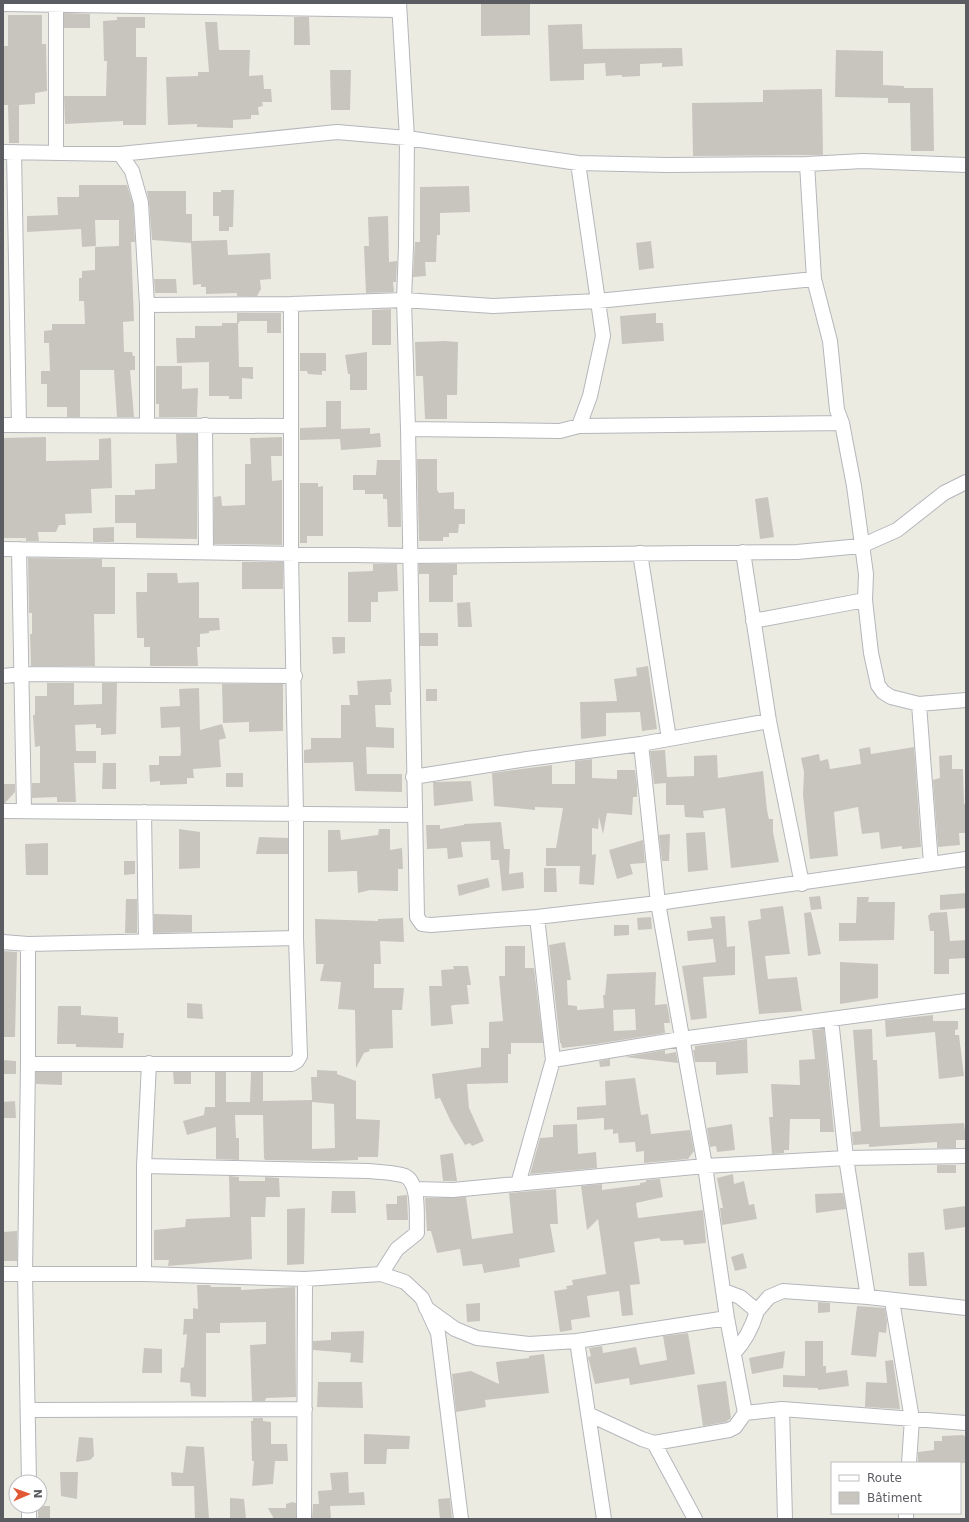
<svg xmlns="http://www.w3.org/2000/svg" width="969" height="1522" font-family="'DejaVu Sans',sans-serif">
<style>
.building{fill:#c8c5bf;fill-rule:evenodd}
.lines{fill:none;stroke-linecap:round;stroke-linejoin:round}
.street-casing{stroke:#b4b6bc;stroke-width:16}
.street{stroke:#fff;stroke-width:14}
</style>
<rect width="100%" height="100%" fill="#ecebe2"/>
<!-- building -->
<path class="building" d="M481,3H530V35L481,36Z
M64,13L90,14V28H64Z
M8,15H42V44H46L47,91L35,93V104L19,105V143H9L8,105H3V46H8Z
M117,17H145V28H136V57H147L146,125H123V121L65,124L64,96H106L107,61H104L103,21L117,20Z
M294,17H309L310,45H294Z
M205,22H217L219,50H250L249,76L263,75L264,89H271L272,102H262L263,106L258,107L259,115H251V119L233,120V128L197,127V124L168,125L166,77L198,76V72H209Z
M582,24L583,49L682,48L683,66L662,67V63L640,64V76L622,77V75L606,76L605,63L584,64V80L550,81L548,25Z
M836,50L883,51V85L904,86V88H933L934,151H911L910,103H888V98L835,97Z
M330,70H351L350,110H331Z
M822,89L823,155L693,156L692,103L763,102V90Z
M79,185H127L133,204L135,242H131L134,321L123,322L124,352H132L133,356H135V370H130L134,417H117L114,370H80V417H67V407H47V384H41V371H50L49,343H44V331L52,330V324H85L84,301H79V278H82V271L95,270V247L119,246V220H95L96,246L82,247L81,229L27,232V216L58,215L57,197H79Z
M469,186L470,212L440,213V235H437L436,262H425L426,276L413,277L415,242H420V187Z
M221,190H234L233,227H229V231H219V216H213V192H221Z
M147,191H186V214H192V241L227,240L228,255L270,253L271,279L260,280L261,289L257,296H237V293L206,294V287H201V284L193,285L191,243L152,240L149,202Z
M388,216L389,262L397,261L396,282H393L394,292L366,293L364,246H369L368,217Z
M651,241L654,268L639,270L636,243Z
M154,279H176L177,293H155Z
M391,309V345H372V310Z
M237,313H281V333H267V321H240L238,324L239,367H253V379L242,378V399H229V396H209V362L177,363L176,338H195V326H222V323H237Z
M656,313V323H663L664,341L622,344L620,316Z
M445,341L458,342L457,395H447V419H425L423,376H416L415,342Z
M367,352V390H350V374H348L345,355Z
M300,353H326V371H322V375L308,374L307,371H300Z
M156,366H182V389L198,388L197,417H159V404H156Z
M326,401H341V429L370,428V434L380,433L381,447L341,450L340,439L300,440V428L326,427Z
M176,434H197V539L136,538V523H115V495H135V490L155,489V464L177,463Z
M46,437V461L99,460V439L111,438L112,488L91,489L92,513L65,514L66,525H59L56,532H38L39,541H26V538H3V438Z
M282,437V456H271L272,481L282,480V545L214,544V497L221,496L222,506L245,505V464H251L250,438Z
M417,459H437V490L439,493L454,492V509H465V524H459L458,533H449V537H443V541H419Z
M377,460H400L401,527H388L387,499H383V494H365V490H353V475H376Z
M300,483H318V487L323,486V536H307V543H300Z
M768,497L774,537L760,539L755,499Z
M114,527V542H93V528Z
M28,558L102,559V567H115V614H94L95,666H31L30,634H32V613H29Z
M242,562H283V589H242Z
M373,564H397L398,591L378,592V602H371V622H348V572L373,571Z
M419,564H457V575H453V602H429V574H419Z
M147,573H177L178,583L199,582V618H219L220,630L209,631V633L200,634V647H197L198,666H150V647H144V638H137L136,592H147Z
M470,602L472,627H458L457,603Z
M420,633H438V646H420Z
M332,637H345V653L333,654Z
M648,666L657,729L642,731L640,712L606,713V736L581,739L580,702L617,701L614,679L637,676L636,668Z
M391,679L392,692H390L391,705H375L376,727L394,728V748L366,747L367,774H402V792L355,791L353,762L304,763V750L311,749V738H341V705H350L349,695H358L357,681Z
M47,683H74V705L102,704V683H117L116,734L101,735V728H96V724L75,725L76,751H96V763H74L76,802H57V797L32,798V783H40V746L35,747L33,715H35V696H47Z
M222,684H283V731L249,732V722L223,723Z
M199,688L200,730L222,724L226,738L219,740L221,767L193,769L194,778H187V784L160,785V781L150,782L149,765H159V756H180L181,753L180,727L161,728L160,707L180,706L179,689Z
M426,689H437V701H426Z
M870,747L871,754L914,747L921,847L902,849V846L881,849L879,832L862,834L858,807L834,812L838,856L810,859L803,795L804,772L801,758L819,754L820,761L828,759L830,769L861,764L859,749Z
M665,750L667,777L694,776V756L717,755L718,778L763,771L767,810L769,819H773V832L779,862L731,868L725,808L703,811L704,818L685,817L684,805H666V783L654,784L650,751Z
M952,755V769H963L964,804H966V833H959L960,845L938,847L933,780L940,778L939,756Z
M592,759V778L617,779V770H635L637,785V797H633L632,815L607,813L603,834L599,817L598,829L592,828V855L596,854L594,885L579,884L580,866H546V848H556L563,808L535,807V810L494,806L492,773L552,765V784H575V761Z
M103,763H116V789H102Z
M226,773H243V787H226Z
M471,781L473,801L434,806L433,782Z
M3,784H15V792L5,803H3Z
M501,822L504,849H510L509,874L523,872L524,888L502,891L499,860H491L490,841L461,842L463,857L448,859L447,848L427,849L426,825H440V829L464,825V824Z
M179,829L200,832V868L179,869Z
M379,829H390V850L402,848L403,869H398V891L370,890L358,893L357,871L328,872V830H340L341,840L378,835Z
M705,832L708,870L688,872L686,833Z
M670,834L669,861H662L659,835Z
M259,837L288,838V854H256Z
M643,840L645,863L630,864L633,874L617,879L609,850Z
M48,843V875H26L25,844Z
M124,861H135V874L124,875Z
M544,868H556L557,892H544Z
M488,878L490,887L459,896L457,885Z
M966,893V908L940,910V895Z
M820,896L822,909L811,910L809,897Z
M857,897H869L868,902H895L894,940L839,941V923H856Z
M126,899H137V933H125Z
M783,906L790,954L765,956L768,979L797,977L802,1011L759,1014L748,921L761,919L760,909Z
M811,912L821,954L808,956L804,913Z
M947,912L950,941L966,940V958L949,959V974H934V931H930L928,915H930V913Z
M154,914L192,915V932L154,933Z
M725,916L727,947L735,946V975L703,977L707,1018L691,1020L682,966L716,962L713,939L688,941L687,931L712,928L710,917Z
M651,917L652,929L638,930L637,918Z
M403,918L404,942L380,941L381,964H374V988H404L402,1010H392L393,1048L369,1049L370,1051L364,1053L356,1068L355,1010L338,1009L341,982L320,981L324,964H316L315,919L378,921V919Z
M614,925H629V935L614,936Z
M565,942L571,980H567L568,1005L577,1006V1010L604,1008L603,995H605L607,974L656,972L655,1005L667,1004L669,1015L670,1023H664L665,1033L597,1044L562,1048L561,1043H560L549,945ZM635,1009L636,1030L614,1031L613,1010Z
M505,946H525V968H534L543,1043H511V1054H508V1083L467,1084L469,1108L484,1141L472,1146L470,1143L465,1145L451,1122L440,1098L435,1099L432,1074L481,1067V1048H489V1022L503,1021L499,976H505Z
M3,951L17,952L15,1037H3Z
M840,962L878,964V998L840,1004Z
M453,966H468L471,985H467L469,1004L453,1005L451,1006L453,1024L431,1026L429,986H442L441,970L454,969Z
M187,1003L202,1004L203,1019L187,1018Z
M58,1006H81V1015L118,1017V1033H124L123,1048L76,1047V1044H57Z
M933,1015V1021H958V1029L955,1030V1035H959L964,1076L939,1079L935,1032L886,1037L885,1020Z
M824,1029L834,1132H820V1119H790L789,1150H784V1153L772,1154L769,1117H773L771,1084L800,1085L799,1060L815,1059L812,1030Z
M872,1029L873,1060H877L880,1127L964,1123L966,1140H956V1148H937V1142L869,1147V1144L853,1145L852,1132L861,1131L853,1030Z
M747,1039L748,1073L716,1075V1062H695L693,1050H695V1046Z
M665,1050V1054L676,1052L678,1063L625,1057Z
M610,1059V1066L600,1067L599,1061Z
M3,1060L16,1061V1074H3Z
M317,1070L337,1071V1074L356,1081V1119L380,1120L378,1157H358V1160L332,1161L265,1160L264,1158L263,1115H235L236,1138H239V1160L216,1159V1127L187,1135L183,1121L204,1115L205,1107H215V1072H226V1102H250L251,1072H263V1101L312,1100L311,1077H317ZM312,1102L334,1104L335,1148L312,1149Z
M36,1072H62V1085L36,1084Z
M173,1072H191V1084H174Z
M635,1078L641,1115L648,1114L651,1134L690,1130L694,1151L688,1159L644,1163V1151L636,1152L635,1142L619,1143L618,1133L613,1134V1129L604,1130V1118L577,1120V1107L606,1105L605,1081Z
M15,1101L16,1118H3V1102Z
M577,1124L578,1154L596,1152L597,1168L530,1174L540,1138L553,1137V1125Z
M732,1124L735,1150L717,1152L716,1146L710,1147L707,1128Z
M453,1153L457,1181H443L440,1155Z
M937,1165H956V1173H937Z
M733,1174L734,1184L744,1181L749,1205L754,1204L757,1219L722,1225L720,1208H723L717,1178Z
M229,1176L239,1177V1181H265V1177L279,1178L280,1197H266L265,1217H251L252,1259L168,1266L169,1260H154V1230L185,1227L186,1219L230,1217Z
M660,1179L663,1197L636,1203L638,1218L703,1210L706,1243L684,1245L683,1240L661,1241L659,1238L634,1242L640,1284L630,1285L633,1315L622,1316L619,1291L587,1296L590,1317L571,1320L572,1330L560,1332L554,1291L567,1289L566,1286L573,1285L572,1280L606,1274L598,1219L587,1230L581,1186L602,1184V1190L640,1185V1183L646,1182V1180Z
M556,1189L558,1224H550L555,1252L519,1259L520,1267L484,1273L482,1264L463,1266L460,1249L437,1253L431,1231H427L425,1198L466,1197L472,1239L513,1233L509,1193Z
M332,1191H355L356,1213H331Z
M843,1193L846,1209L816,1213L815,1194Z
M407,1195L408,1220H387L386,1204H397V1196Z
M966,1206V1227L945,1230L943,1209Z
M305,1208L304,1264L287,1265V1209Z
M17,1231V1261H3V1232Z
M924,1252L927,1286H909L908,1253Z
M743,1253L747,1268L735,1271L731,1257Z
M197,1285H210L211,1287H241V1290L295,1287L296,1397L266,1398L265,1401H252L250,1345L266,1344V1322L220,1323V1333H206V1397L191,1396L190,1383L180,1382L181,1368L184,1367L187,1334L183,1335L184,1319H193V1308L198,1309Z
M818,1302L830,1303V1312L818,1313Z
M480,1303V1321L467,1322L466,1304Z
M857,1306L885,1308L887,1322L886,1333L879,1332L876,1357L851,1355Z
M364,1331L363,1363L350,1362L351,1353L313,1350V1341L331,1340V1332Z
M688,1333L695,1374L630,1385L629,1378L595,1384L588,1357L591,1356L589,1348L602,1346L603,1353L636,1347L640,1365L667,1360L663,1336Z
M805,1341H823V1366H826V1373L847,1370L849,1386L818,1390V1388L783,1387V1375L805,1376Z
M144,1348L162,1349V1373H142Z
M785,1351L783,1368L752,1374L749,1358Z
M544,1354L549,1393L485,1400L486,1407L456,1412L452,1374L471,1371L499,1384L496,1362L529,1358V1356Z
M893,1360L900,1409L865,1407L866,1382L887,1383L885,1361Z
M726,1381L731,1418L726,1422L703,1426L697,1385Z
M318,1382H362L363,1408L317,1407Z
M253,1418H263V1421L271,1422V1444H287L288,1461H275L273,1484L252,1486L254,1461H252L251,1421H253Z
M364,1434L410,1436L409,1449H387L386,1464H364Z
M963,1435L966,1437V1463H918V1452L934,1450V1441H942V1436Z
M79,1437L93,1438L94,1456L90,1460L76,1462Z
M186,1446L204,1447L209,1519H195L194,1486H172L171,1472L183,1473Z
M60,1472H78L77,1499L61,1496Z
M348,1472L349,1493L364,1492L365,1505L330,1506L331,1519H312L313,1504H319L318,1491L332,1490L330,1473Z
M230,1498L244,1499L246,1519H230Z
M450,1498L452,1519H440L438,1499Z
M292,1502L296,1503V1519H274L268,1508H286V1504Z
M38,1506H50V1519H38Z"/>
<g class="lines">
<!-- street casing -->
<g class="street-casing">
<path id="street" d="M56,3V152
M399,3L407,138L406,246L404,300L408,429L417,917L422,924L431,925L537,917L658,903L966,859
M3,4L398,10
M3,152L120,154L337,132L407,138L578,163L667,165L807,164L863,161L966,165
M14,152L19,425
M120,154L132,171L141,203L147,305V425
M807,164L814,279L830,341L837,410L842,423L854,486L866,574L865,600L871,653L878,685L883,692L891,697L919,704L966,700
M147,305L291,304L404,300L493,306L598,301L814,279
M3,425L291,426
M205,425L206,552
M579,426L842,423
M408,429L560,431L579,426L590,396L603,336L578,163
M3,549L411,556L797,552L861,546L897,530L944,493L966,482
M19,549L24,811
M743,552L769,721L802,884
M640,553L669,739
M753,621L865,600
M3,676L23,674L295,676
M919,704L931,864
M413,777L527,759L641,744L769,721
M3,811L414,815
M144,812L146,941
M3,942L28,944L296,938
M28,944V1064L25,1274L29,1482
M831,1019L846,1158L868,1297
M553,1060L681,1039L966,1001
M28,1064H292L297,1061L300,1056L296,938V814L291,553V304
M144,1166L368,1171C379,1172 391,1172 402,1175C421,1179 416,1218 417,1233L397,1249L381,1274
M518,1184L553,1060L537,917
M415,1189L453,1190L705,1166L846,1158L966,1156
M3,1274H144L305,1279L381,1274L405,1282L422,1298L438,1333L461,1519
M144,1274V1166L149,1063
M724,1291L740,1297L757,1311L769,1297L783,1291L868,1297L966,1308
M892,1301L912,1419L909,1463
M426,1308L455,1329L477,1338L529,1344L577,1341L727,1318
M577,1341L604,1519
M734,1353C746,1340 752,1328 757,1311
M782,1409L785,1519
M29,1410L305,1409
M745,1413L782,1409L966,1423
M588,1414L642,1439L654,1443L729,1430L735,1427L745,1413L727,1318L705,1166L658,903L641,744
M654,1443L695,1519
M29,1506V1519
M304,1519L305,1279
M906,1519V1513"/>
</g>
<!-- street -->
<use href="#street" class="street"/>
</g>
<!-- border -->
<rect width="969" height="1522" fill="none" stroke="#5a5c62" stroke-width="8"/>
<!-- legend -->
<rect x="831" y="1462" width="130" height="52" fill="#ffffff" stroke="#bdbec0"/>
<rect x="839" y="1475" width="20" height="6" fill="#ffffff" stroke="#bdbec0"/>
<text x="867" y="1482" font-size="12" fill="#5a5c62">Route</text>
<rect x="839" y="1492" width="20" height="12" fill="#c8c5bf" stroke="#bdbec0"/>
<text x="867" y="1502" font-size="12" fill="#5a5c62">Bâtiment</text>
<!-- north arrow -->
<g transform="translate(28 1494) rotate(88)"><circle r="19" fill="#ffffff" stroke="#bdbec0"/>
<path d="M0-3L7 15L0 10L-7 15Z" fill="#e05834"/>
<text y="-6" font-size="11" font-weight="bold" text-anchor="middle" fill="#5a5c62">N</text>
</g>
</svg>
